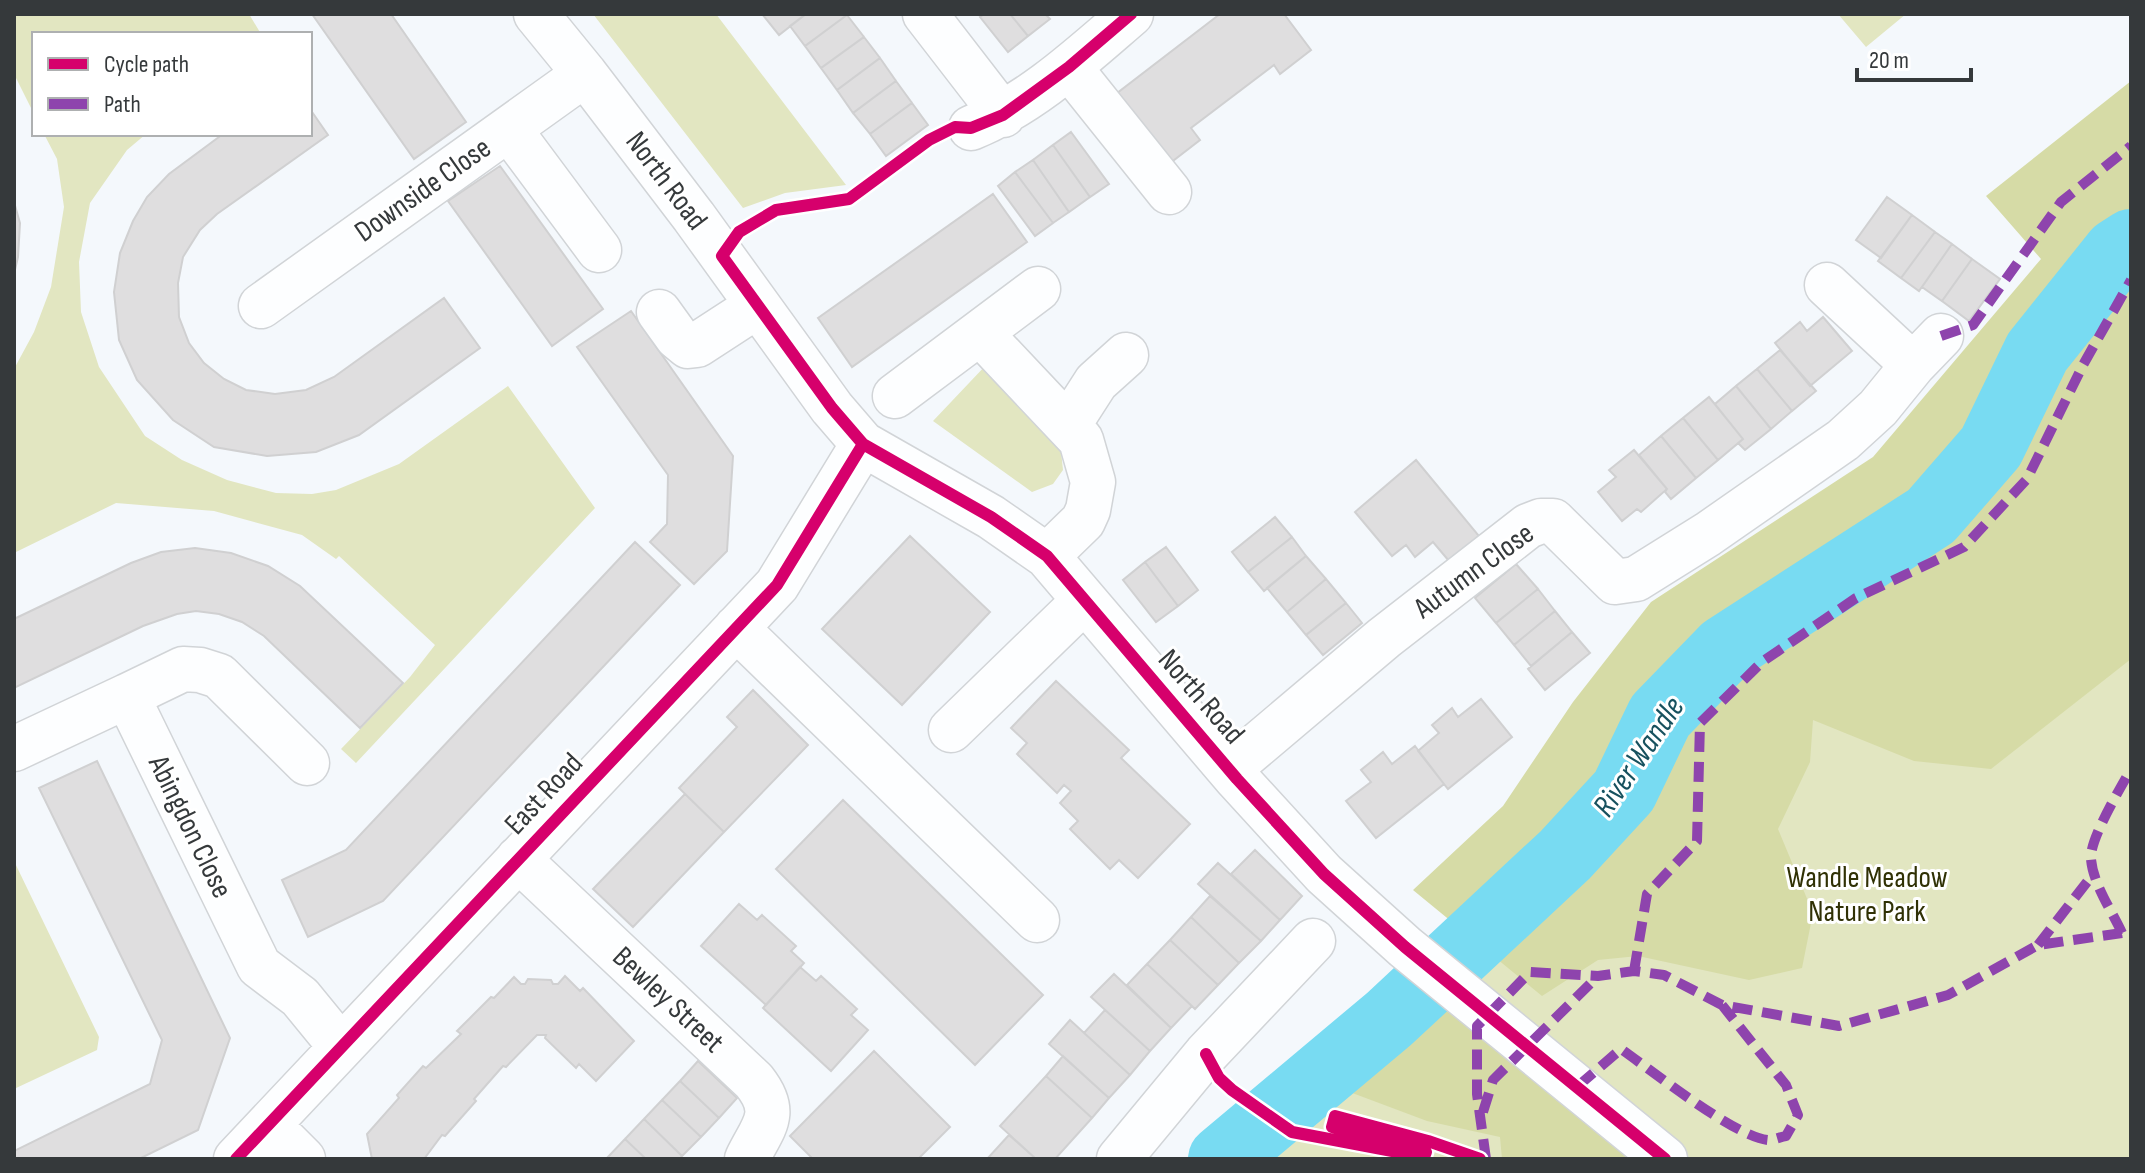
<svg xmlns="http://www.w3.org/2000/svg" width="2145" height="1173" font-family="'Sofia Sans Condensed',sans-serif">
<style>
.green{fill:#e2e6c1}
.forest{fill:#d6dba6}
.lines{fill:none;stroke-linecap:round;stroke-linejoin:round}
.river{stroke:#78dbf2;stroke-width:68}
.building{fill:#dfdedf;stroke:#d0d0d1;stroke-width:2}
.minor-casing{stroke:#d1d4d7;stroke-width:47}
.minor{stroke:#fdfeff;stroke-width:44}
.quiet{stroke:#8e44ad;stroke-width:10;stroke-dasharray:20 10;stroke-linecap:butt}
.cycleway-casing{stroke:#fff;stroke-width:17}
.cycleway{stroke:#d6006c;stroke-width:12}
.labels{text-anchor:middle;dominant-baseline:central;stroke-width:6;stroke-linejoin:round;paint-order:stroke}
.street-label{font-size:30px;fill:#35393b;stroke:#fff}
.park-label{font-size:30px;fill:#303105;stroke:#fff}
.water-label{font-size:32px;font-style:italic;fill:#17515e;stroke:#fff}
</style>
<rect width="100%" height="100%" fill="#f4f8fc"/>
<!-- green -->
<path class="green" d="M14,14H249L261,34H34V114L14,74Z
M593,14H716L846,185L785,193L743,208Z
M1838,14H1906L1866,47Z
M44,134H146L127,150L90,203L79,262L81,312L99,367L145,436L182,460L227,480L276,493L312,494L336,490L399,464L508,386L595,508L356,763L341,749L410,677L435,645L339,556L336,559L302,535L214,511L116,503L14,553V369L34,332L51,287L64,207L57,159Z
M2131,243V1159H1240L1229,1151L1389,1019L1509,907Z
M987,364L1053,425L1061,451L1063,470L1053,484L1032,492L933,421Z
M14,861L99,1037L97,1050L14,1089Z"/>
<!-- forest -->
<path class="forest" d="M2131,81V659L1991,769L1914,761L1813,720L1810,762L1778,829L1813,913L1802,968L1749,980L1638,956L1598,960L1542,996L1413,890L1503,806L1573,702L1651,602L1873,457L2041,259L1986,196Z
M1434,996L1535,1076L1630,1159H1502L1500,1137L1427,1121L1323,1082Z"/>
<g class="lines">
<!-- river -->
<path class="river" d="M1222,1159L1389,1019L1565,855L1624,791L1660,716L1725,649L1931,516L1991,447L2037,352L2117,252L2131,243"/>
</g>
<!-- building -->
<path class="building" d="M312,14H391L466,122L414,159Z
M762,14H806L779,35Z
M806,14H846L847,15L805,46L790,26Z
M984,14H1010L1028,36L1008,52L980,17Z
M1010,14H1045L1050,19L1028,36Z
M1220,14H1284L1311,50L1280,74L1274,65L1191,128L1200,140L1165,167L1112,97Z
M847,15L864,37L821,68L805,46Z
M864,37L880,58L837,90L821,68Z
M880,58L896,81L853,113L837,90Z
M896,81L912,103L870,134L853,113Z
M912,103L928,125L886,156L870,134Z
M310,109L328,135L217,214L200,230L183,257L178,283L179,317L189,343L204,363L224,379L246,390L275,394L306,390L334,377L444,298L480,348L359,435L316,452L267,456L214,447L173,420L137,380L119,340L114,292L120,253L133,221L147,197L169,174L223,134H310Z
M1071,132L1109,184L1090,197L1053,145Z
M1053,145L1090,197L1069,212L1033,160Z
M1033,160L1069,212L1053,223L1015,172Z
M500,166L603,309L552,346L448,201Z
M1015,172L1053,223L1035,236L998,186Z
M993,194L1027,242L852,367L818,318Z
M1887,197L1912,215L1881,258L1856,240Z
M14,202L20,223L18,257L14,274Z
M1912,215L1935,232L1901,278L1878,261Z
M1935,232L1952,244L1919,291L1901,278Z
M1952,244L1972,259L1942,301L1922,287Z
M1972,259L2000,279L1969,321L1942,301Z
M631,311L733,456L727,551L694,584L650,542L667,524L668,475L577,347Z
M1823,317L1852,351L1810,386L1775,343L1800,322L1807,331Z
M1780,350L1816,391L1792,411L1757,369Z
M1757,369L1792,411L1771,429L1736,386Z
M1736,386L1771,429L1745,450L1738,443L1743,439L1715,404Z
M1709,397L1743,439L1718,460L1683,418Z
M1683,418L1718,460L1696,478L1661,436Z
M1661,436L1696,478L1671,499L1665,492L1667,489L1639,455Z
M1634,450L1667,489L1641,512L1637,509L1622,521L1598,492L1616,477L1609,470Z
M1416,460L1479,536L1449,561L1433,542L1415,557L1406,545L1392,556L1355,512Z
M1275,517L1292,537L1248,572L1232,552Z
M910,536L990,612L902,705L822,629Z
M1292,537L1306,556L1264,591L1248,572Z
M635,542L680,585L383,901L308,937L282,880L346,850Z
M1166,547L1198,590L1178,606L1145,562Z
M195,548L231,553L268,566L300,586L403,683L360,728L264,636L242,622L219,614L196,611L177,614L143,626L14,688V619L131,563L161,552Z
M1306,556L1326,579L1287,612L1267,588Z
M1145,562L1178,606L1156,622L1123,580Z
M1516,564L1538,589L1496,623L1475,598Z
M1326,579L1346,603L1306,635L1287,612Z
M1538,589L1555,611L1514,645L1496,623Z
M1346,603L1362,623L1323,655L1306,635Z
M1555,611L1572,632L1531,666L1514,645Z
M1572,632L1590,653L1545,690L1528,669Z
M1056,681L1129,750L1121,758L1190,824L1138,878L1119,860L1110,869L1070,829L1078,821L1060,803L1071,791L1064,785L1057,793L1017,754L1027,743L1011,728Z
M753,690L808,745L724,832L679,788L737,727L727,717Z
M1481,699L1512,737L1448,789L1418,751L1439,733L1432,725L1452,708L1458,717Z
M1415,746L1444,784L1376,838L1346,801L1371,782L1361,770L1383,752L1392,764Z
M97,761L230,1038L198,1130L139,1159H14V1151L150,1084L162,1040L39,788Z
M685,794L724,832L633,927L593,889Z
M843,800L1043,995L975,1065L776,869Z
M1255,850L1302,896L1280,920L1231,874Z
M1218,863L1280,920L1261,941L1198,884Z
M1210,896L1261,941L1239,963L1191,917Z
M739,904L757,920L762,915L796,946L791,951L804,963L766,1005L701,946Z
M1191,917L1239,963L1218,985L1170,940Z
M1170,940L1218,985L1195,1009L1147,964Z
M1147,964L1192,1006L1171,1028L1127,985Z
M800,967L816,981L821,976L857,1009L851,1015L868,1030L831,1071L763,1008Z
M1114,974L1171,1028L1150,1051L1091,997Z
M565,976L580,991L583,988L634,1041L596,1081L579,1064L576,1068L545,1038L546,1035H537L506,1067L503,1066L474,1099L476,1101L445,1136L442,1135L424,1159H372L367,1134L399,1098L397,1095L423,1066L426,1068L461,1034L457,1031L491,997L494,998L514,977L521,984H525L528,979L551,980L553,984H558Z
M1105,1010L1150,1051L1130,1075L1084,1033Z
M1070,1020L1130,1075L1109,1098L1049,1044Z
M874,1051L950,1127L918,1159H813L790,1136Z
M1063,1056L1109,1098L1092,1118L1046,1076Z
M698,1061L737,1098L719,1118L680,1081Z
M1046,1076L1092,1118L1055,1159H1036L1000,1126Z
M680,1081L719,1118L701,1137L662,1100Z
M662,1100L701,1137L682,1156L644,1119Z
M644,1119L682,1156L680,1159H646L625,1139Z
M1009,1135L1036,1159H987Z
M625,1139L646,1159H606Z"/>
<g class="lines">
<!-- minor casing -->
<g class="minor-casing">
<path id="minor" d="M536,14L585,74L694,217L832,408L863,444L991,517L1047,556L1237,779L1324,874L1405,947L1665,1159
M925,14L1003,115
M1069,67L1169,192
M971,128C1032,103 1081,57 1131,14
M509,129L599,250
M261,306L585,74
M659,312L677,337L688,346L697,345L757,306
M981,334L1081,440L1093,482L1088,510L1083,521L1047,556
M1913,365L1941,336
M895,396L1038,289
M1069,424L1096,382L1126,355
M736,628L1037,920
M127,696L183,669L200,670L219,676L307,763
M951,730L1084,601
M14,749L127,696L259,966L300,997L341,1047
M1229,769L1384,638L1528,526L1541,521H1553L1615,582L1636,579L1708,534L1843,440L1878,408L1913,365L1827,285
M518,859L754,1081C780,1114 763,1126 747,1159
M269,1125L303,1159
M236,1159L777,585L863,444
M1119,1159L1206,1054L1313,941"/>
</g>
<!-- minor -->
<use href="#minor" class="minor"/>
<!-- quiet -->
<path class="quiet" d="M1941,336L1973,325L2061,202L2131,146
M2122,933C2112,911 2093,884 2091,859C2089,840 2121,787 2131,769
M2038,945L2094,873
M1634,971L1647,894L1697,841L1700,723L1762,662L1856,598L1964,547L2027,479L2083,365L2131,280
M1578,1086L1621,1049C1651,1070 1735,1137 1768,1140C1774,1140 1780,1137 1786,1136L1798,1115L1786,1085L1722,1005
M1483,1112L1493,1080L1598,976
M1486,1159L1477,1094V1026L1530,972L1598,976L1634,971L1664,975L1722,1005L1839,1026L1948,995L2038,945L2122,933L2131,938"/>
<!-- cycleway casing -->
<g class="cycleway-casing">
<path id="cycleway" d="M1131,14L1069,67L1003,115L971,128L955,127L929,140L849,199L776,210L739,232L722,256L832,408L863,444L991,517L1047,556L1237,779L1324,874L1405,947L1665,1159
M1206,1054L1219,1078L1232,1090L1292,1132L1424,1157L1426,1152L1332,1127L1335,1116L1428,1141L1480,1159
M236,1159L777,585L863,444"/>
</g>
<!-- cycleway -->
<use href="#cycleway" class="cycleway"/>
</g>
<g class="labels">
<!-- street labels -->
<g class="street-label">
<text transform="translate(666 181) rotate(53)">North Road</text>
<text transform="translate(423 190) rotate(-35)">Downside Close</text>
<text transform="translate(1474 571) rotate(-36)">Autumn Close</text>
<text transform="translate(1201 697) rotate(49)">North Road</text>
<text transform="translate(544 794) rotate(-47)">East Road</text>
<text transform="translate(190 827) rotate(64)">Abingdon Close</text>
<text transform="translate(668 1000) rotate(43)">Bewley Street</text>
</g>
<!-- park labels -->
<g class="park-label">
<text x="1867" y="878">Wandle Meadow<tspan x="1867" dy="34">Nature Park</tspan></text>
</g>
<!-- water labels -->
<g class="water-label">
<text transform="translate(1639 757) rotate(-56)">River Wandle</text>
</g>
</g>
<!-- border -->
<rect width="2145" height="1173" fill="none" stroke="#35393b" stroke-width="32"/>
<!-- legend -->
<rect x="32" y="32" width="280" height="104" fill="#ffffff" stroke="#aeb0b1" stroke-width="2"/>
<rect x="48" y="58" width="40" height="12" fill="#d6006c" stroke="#aeb0b1" stroke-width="2"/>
<text x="104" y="72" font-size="24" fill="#35393b">Cycle path</text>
<rect x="48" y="98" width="40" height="12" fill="#8e44ad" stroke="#aeb0b1" stroke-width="2"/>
<text x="104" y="112" font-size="24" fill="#35393b">Path</text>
<!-- scale -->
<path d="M1857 68v12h114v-12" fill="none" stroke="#35393b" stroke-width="4"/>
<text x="1869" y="68" font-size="24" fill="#35393b" stroke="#ffffff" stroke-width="6" paint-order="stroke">20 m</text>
</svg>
